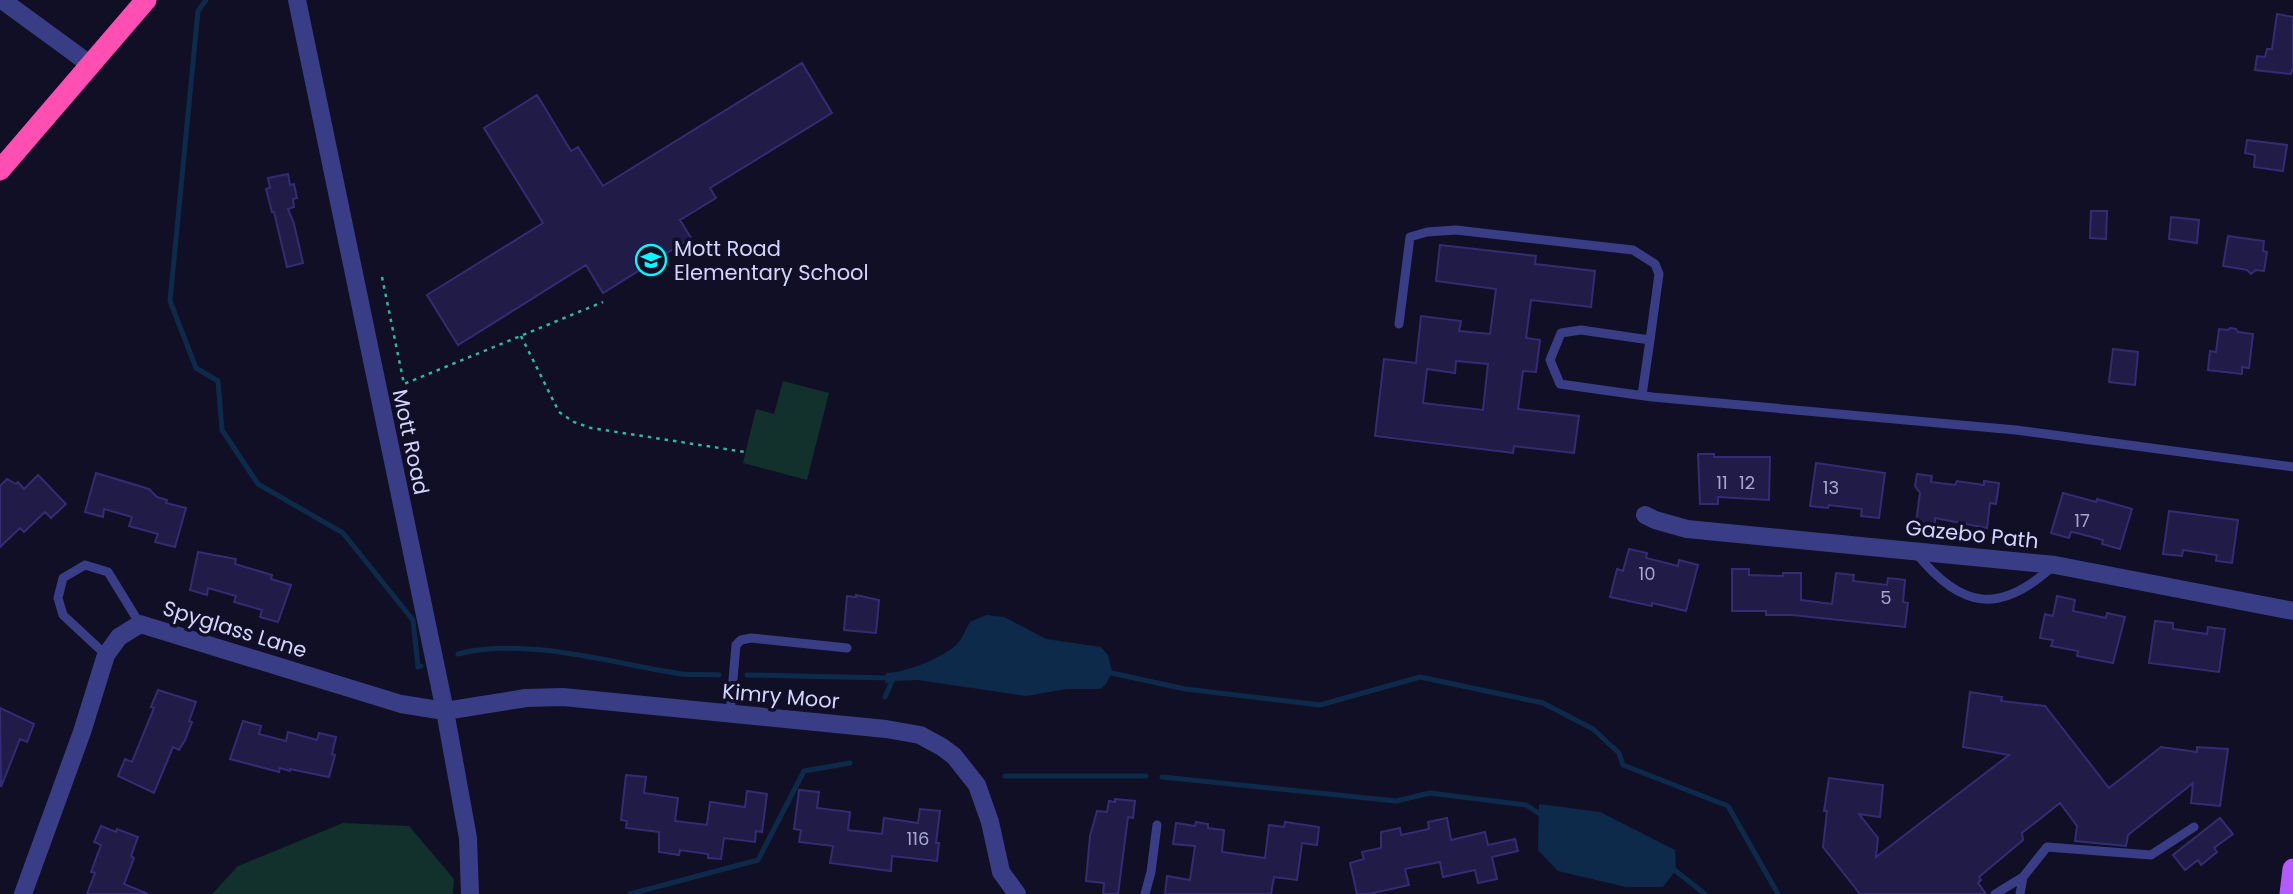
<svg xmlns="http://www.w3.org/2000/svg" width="2293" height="894" font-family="Poppins,sans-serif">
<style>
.green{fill:#12302c}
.water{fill:#0e2a4b}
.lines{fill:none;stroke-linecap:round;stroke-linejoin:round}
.stream{stroke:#0e2a4b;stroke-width:5}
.building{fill:#201b47;stroke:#342c73;stroke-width:2;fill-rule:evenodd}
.path{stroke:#2eb9a4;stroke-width:2.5;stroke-dasharray:3.5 5;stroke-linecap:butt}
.lane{stroke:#393d85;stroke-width:9}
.street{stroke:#393d85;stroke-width:18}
.primary{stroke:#b35bff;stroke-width:21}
.highway{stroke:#ff4fb3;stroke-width:21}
.labels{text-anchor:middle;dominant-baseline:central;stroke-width:7;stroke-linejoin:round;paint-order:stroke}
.number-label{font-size:18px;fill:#a8a6d1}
.poi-label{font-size:21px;fill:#d5d4ff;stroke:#110f26;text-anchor:start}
.street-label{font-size:21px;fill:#d5d4ff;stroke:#110f26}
</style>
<rect width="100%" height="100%" fill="#110f26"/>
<!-- green -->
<path class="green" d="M783,381L829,393L807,480L743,463L756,409L774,414Z
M343,823L409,826L454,879L453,894H212L238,866Z"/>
<!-- water -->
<path class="water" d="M986,615L1004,617L1046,639L1101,647L1108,655L1112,672L1106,684L1100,689H1067L1026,696L918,680L892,681L885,684L886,673C903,674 948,656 959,642C963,637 966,628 970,622Z
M1539,804L1600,812L1675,850L1676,870L1663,887H1626L1558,871L1538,850Z"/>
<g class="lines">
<!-- stream -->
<path class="stream" d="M206,0L198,11L170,301L196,368L218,381L222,430L258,484L343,533L413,620L418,667L421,666
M458,654C523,636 615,664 682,674C694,675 707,674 719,675
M1107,672L1185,689L1320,705L1420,677L1543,703L1593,729L1619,753L1623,765L1728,806L1778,894
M747,675L891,678
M885,697L892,681
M1005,776H1146
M1162,777L1396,801L1430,793L1526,805L1543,816
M1672,868L1705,894
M630,894L758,860L804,771L850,763"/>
</g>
<!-- building -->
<path class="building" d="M2277,14L2293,17V67L2291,74L2255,70L2257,56L2265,57L2267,49H2272Z
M802,63L832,113L710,188L716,198L680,220L691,238L603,293L586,265L458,345L427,295L543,223L484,128L537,95L571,151L578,147L603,186Z
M2247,140L2287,145L2283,171L2254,167L2255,155L2245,153Z
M288,174L290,185L294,184L297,198L293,199L294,207L288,209L294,224L303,263L287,267L274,212H272L266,189L270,188L268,178Z
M2091,211H2107L2106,239L2090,238Z
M2171,217L2199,220L2197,243L2169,239Z
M2228,236L2264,241L2263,251L2267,252L2264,271L2256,270L2251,274L2247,270L2223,266Z
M1440,245L1536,256L1535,264L1595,271L1591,307L1531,300L1526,338L1540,340L1536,372L1523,371L1518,409L1579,416L1574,453L1514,446L1513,453L1375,436L1384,359L1416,363L1421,316L1461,321L1459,331L1490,334L1496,289L1436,281ZM1456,361L1488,364L1483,410L1423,403L1427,369L1455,373Z
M2230,328L2236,329L2238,332L2253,334L2249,368L2242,367V374L2208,370L2210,351L2216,352L2219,329L2228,330Z
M2113,349L2138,352L2135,385L2109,382Z
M1698,454H1714V457H1770L1769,500L1718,497V504H1700Z
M1816,463L1885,473L1879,518L1861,516L1862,509L1829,505L1828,508L1810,506Z
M96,473L149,489L157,497L167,500L166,503L186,508L175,547L155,542L158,534L129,526L132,517L104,509L103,517L85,512Z
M1917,474L1932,476L1931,482L1955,485L1957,481L1984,485V481L1999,483L1996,504L1990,503L1987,528L1935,518V525L1916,522L1920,493L1915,486Z
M38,475L66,504L51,518L45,512L24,532L20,528L0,547V486L7,479L16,484L18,482L24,489Z
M2063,493L2096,502L2097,499L2132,509L2120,549L2102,544L2103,540L2077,533L2071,532L2069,538L2051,533Z
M2169,511L2238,520L2232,563L2216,561L2217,555L2183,550L2182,556L2163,554Z
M1629,549L1647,553L1646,558L1678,566L1679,560L1698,565L1686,611L1652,603V606L1610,597L1617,569L1623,571Z
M198,552L236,559L235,564L272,575L271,579L291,585L278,622L260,617L262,610L234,602L236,596L208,588L207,595L190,590Z
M1732,569H1749V575L1783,576V573H1801V600L1832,604L1836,573L1854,575L1853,581L1887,585L1888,578L1905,580L1903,602L1908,603L1905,627L1792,615H1766V611H1732Z
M856,595L879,600L876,633L844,630L847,596L856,597Z
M2057,596L2075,600L2073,611L2106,618L2107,613L2125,617L2113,663L2077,656L2078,651L2051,646L2053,640L2040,638L2045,614L2053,616Z
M2155,621L2173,623V629L2207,634L2208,627L2225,629L2219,672L2149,663Z
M158,690L196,702L189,721L192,722L185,740L179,750L173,747L154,793L118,776L125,759L132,762L154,708L151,707Z
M1970,692L2002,697L2001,701L2045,706L2109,788L2161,747L2197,752V747L2228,749L2220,806L2191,803L2193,783L2128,835L2126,846L2075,841L2077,826L2060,803L2022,833L2023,840L1979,877L1981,880L1978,883L1986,894H1860L1823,847L1827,811H1824L1829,778L1883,785L1880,817L1859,814L1878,838L1876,857L2009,755L1963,747Z
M0,708L34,724L27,742L20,739L1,787Z
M243,721L261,726L259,734L286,741L288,732L317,740L319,733L336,737L332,754L335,755L329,777L290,769V771L280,768L279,772L230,759Z
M626,775L646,777L644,793L678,798L675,821L707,825L710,802L745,807L747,791L767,794L762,832L756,831L755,842L724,838L721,859L708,858V854L680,850L679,855L659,852V832L626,828L627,821L621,820Z
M799,790L819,792L817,808L850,812L848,830L882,834L884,818L918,823L920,809L940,811L936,843H939L937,861L892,856L891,871L830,863L833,846L799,842L801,830L794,829Z
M1115,799L1135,801L1133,818L1128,817L1118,894H1103L1104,883L1086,881L1090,836L1097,811L1107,812L1109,801L1115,802Z
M1447,818L1451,840L1485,832L1488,845L1515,839L1518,851L1492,857L1497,879L1478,883L1475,870L1443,877L1440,862L1405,869L1409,885L1369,894H1357L1350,863L1364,859L1362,852L1381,848V832L1400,828L1401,835L1429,829L1428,822Z
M2220,818L2233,834L2214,848L2217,852L2201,865L2198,860L2185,870L2173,855Z
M1196,822L1208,824V828L1224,830L1222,852L1265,858L1269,825L1284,827L1285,822L1319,827L1317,845L1302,843L1297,880L1274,877L1271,894H1165L1167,876L1190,880L1195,846L1173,844L1176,823L1195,826Z
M101,826L116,832L117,829L138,837L131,856L134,858L124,884L148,894H87L95,873L91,872L101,845L94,842Z"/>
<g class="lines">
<!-- path -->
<path class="path" d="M382,277L404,384L603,302
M521,336L559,412L574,422L591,428L745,452"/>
<!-- lane -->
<path class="lane" d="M1399,324L1410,237L1427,232L1456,230L1633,250L1655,264L1659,274L1650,340
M1642,395L1650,340L1581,330L1561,333L1550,360L1560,384L1652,397L2016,430L2293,467
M1916,553C1961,609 2000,615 2053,566
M106,655L63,615L58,598L63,578L85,565L108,572L140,624
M730,714L736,645L741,640L751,638L847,648
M1145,894L1151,872L1157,825
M1995,894L2023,877
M2020,894L2023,877L2047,847L2151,855L2194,827"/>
<!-- street -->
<path class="street" d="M2,0L91,65
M297,0L445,711L468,838L470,894
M1645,515L1655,520L1687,529L2055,565L2293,611
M23,894L82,732L106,655L119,637L140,624L401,704L445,711L526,698L563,697L886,729L920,735L942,747L954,756L977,785L990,822L1001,872L1017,894"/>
<!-- primary -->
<path class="primary" d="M2290,894L2293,869"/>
<!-- highway -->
<path class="highway" d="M0,170L146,0"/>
</g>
<!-- icons -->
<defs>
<g id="school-ring" transform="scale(1.575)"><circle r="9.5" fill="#110f26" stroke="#00fcff" stroke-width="1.5"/><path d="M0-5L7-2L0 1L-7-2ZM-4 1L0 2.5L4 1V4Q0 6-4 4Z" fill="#00fcff"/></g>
</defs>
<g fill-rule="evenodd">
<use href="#school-ring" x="651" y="260"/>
</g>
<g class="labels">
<!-- number labels -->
<g class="number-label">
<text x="1722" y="482">11</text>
<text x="1747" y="482">12</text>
<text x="1831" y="487">13</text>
<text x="2082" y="520">17</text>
<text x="1647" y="573">10</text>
<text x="1886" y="597">5</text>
<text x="918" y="838">116</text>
</g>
<!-- poi labels -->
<g class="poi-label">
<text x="674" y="248">Mott Road<tspan x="674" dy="24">Elementary School</tspan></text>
</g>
<!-- street labels -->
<g class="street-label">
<text transform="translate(411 442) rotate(78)">Mott Road</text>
<text transform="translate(1972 534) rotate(6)">Gazebo Path</text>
<text transform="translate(235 629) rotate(17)">Spyglass Lane</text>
<text transform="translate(781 696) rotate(5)">Kimry Moor</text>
</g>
</g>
</svg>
